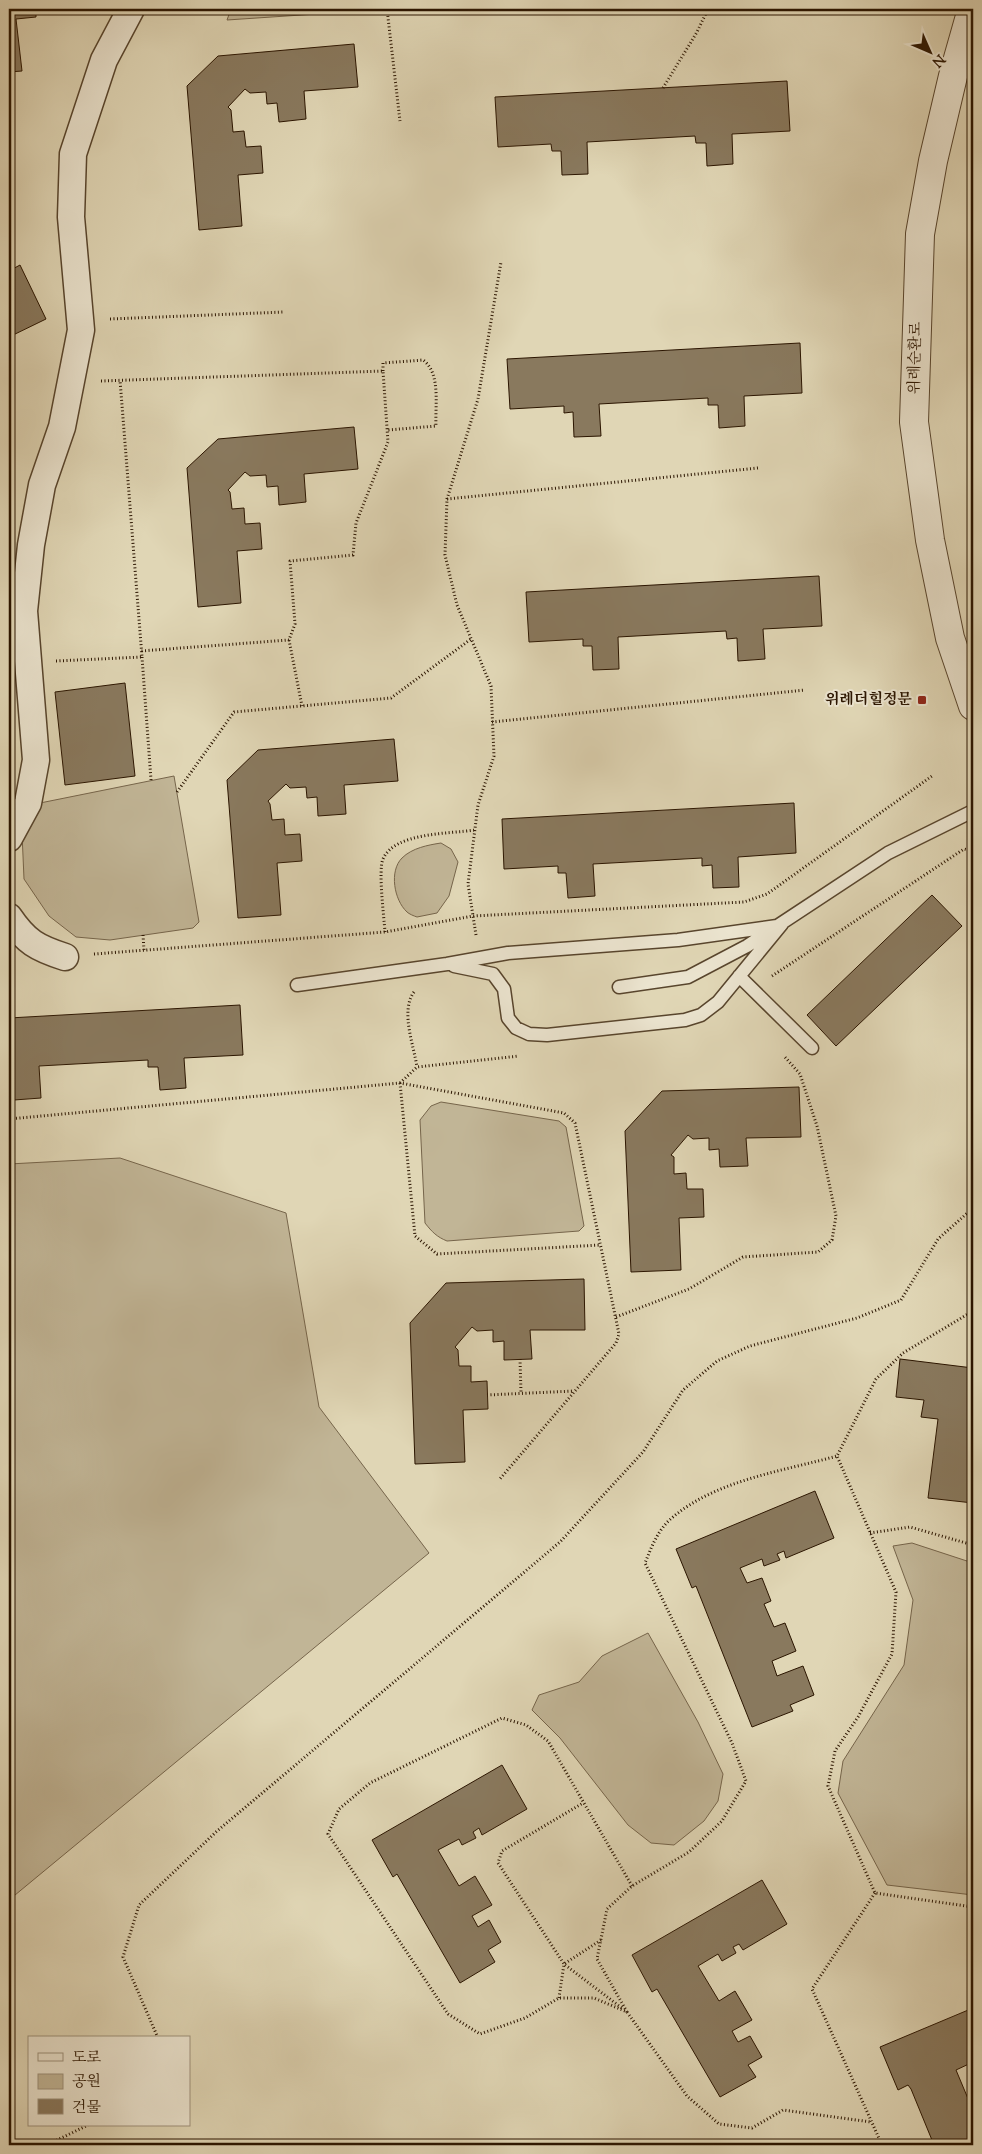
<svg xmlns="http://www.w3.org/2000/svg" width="982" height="2154" font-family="'Sorts Mill Goudy','Noto Serif KR',serif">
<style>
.green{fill:#c1b596;stroke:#76654b}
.building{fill:#89795e;stroke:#2b1500}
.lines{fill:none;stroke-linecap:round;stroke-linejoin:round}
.service-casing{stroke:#58452d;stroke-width:15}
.minor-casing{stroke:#58452d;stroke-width:29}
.tertiary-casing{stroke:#58452d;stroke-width:30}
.path{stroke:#2b1500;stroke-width:3;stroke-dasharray:1 2.5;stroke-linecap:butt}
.service{stroke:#ebe4cf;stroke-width:12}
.minor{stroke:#ebe4cf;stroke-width:26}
.tertiary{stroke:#ebe4cf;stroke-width:28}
.poi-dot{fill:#8f2418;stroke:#ebe4cf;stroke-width:2}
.labels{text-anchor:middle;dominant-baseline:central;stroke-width:4;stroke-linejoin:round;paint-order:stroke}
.street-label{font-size:15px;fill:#2b1500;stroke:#ebe4cf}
.poi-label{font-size:15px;font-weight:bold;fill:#2b1500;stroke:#ebe4cf;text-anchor:end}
</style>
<rect width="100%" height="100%" fill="#e0d6b5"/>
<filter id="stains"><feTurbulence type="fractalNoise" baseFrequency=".004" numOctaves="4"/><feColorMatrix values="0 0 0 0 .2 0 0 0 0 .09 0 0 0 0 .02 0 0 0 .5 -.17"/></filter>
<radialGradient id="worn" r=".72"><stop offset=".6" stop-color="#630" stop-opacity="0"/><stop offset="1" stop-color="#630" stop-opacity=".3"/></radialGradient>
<!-- green -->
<path class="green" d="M231,9H361V11L227,20Z
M174,776L199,922L193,928L110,940L76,937L49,916L24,879L22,833L40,803Z
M441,843L451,849L458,862L449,896L437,913L417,917C414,916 409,914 407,912C394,900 389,871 402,858C412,848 428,845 441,843Z
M441,1102L559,1121L566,1127L584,1226L579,1231L447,1241C437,1237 432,1232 425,1223L420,1120L431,1106Z
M120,1158L286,1213L319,1407L429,1553L9,1900V1164Z
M912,1543L973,1563V1895L887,1885L838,1793L843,1761L904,1665L913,1600L893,1546Z
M648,1633L698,1722L723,1774L718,1801L704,1821L674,1845L651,1843L628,1825L560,1738L532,1710L539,1695L579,1682L602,1656Z"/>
<!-- building -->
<path class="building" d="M9,9H36V17L16,19L22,71L9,72Z
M354,44L358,87L304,91L306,119L279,122L277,103L267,104L266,92L250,93L245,89L228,107L231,110L233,132L244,131L246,147L261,146L263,173L238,175L242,226L199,230L187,86L218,56Z
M787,81L790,131L732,134L733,164L707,166L706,143H696L695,136L587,142L588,174L562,175L561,151H552L551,144L498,147L495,97Z
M20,265L46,319L9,337V271Z
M800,343L802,393L744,396L745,426L719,428L718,405H708V398L599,404L601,436L574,437L573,412L564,413V406L510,409L507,359Z
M354,427L358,469L304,474L306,502L279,505L278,486L267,487L266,475L250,476L245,472L228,490L230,492L232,509L244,508L245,524L260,523L262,549L237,551L241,603L198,607L187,468L218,439Z
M819,576L822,626L763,629L765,659L738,661L737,638L727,639L726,631L618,637L619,669L593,670L592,646H583V639L529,642L526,592Z
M125,683L135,776L65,785L55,692Z
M394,739L398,781L344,785L346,814L318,816L317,797L307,798L306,787L290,788L286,784L268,801L270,804L272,820L284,819L285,835L300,834L302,861L277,863L281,915L238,918L227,780L258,750Z
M794,803L796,853L738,857L739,887L713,888L712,865L702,866V858L593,864L595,896L568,898L566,873H558V866L504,869L502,819Z
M932,895L962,926L836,1046L807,1015Z
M240,1005L243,1055L184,1058L186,1088L160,1090L158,1067H148V1060L39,1066L41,1098L14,1100L13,1075H9V1018Z
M799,1087L801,1137L746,1138L748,1166L720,1167L719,1149L709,1150V1138L693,1139L688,1135L671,1155L674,1157V1174L686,1173L687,1189H703L704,1217L679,1218L681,1270L631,1272L625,1131L662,1091Z
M584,1279L585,1330H530L532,1359L504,1360V1341L493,1342V1330L477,1331L472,1327L455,1347L458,1350L459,1366H471V1382L487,1381L488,1409L463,1410L465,1462L415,1464L410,1323L446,1283Z
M900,1359L973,1368V1503L928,1498L938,1419L921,1417L924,1400L896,1397Z
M815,1491L834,1538L786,1558L784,1551L777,1554L780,1560L764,1566L762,1559L740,1568L747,1583L762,1578L771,1601L764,1604L774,1627L785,1623L796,1651L772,1661L777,1676L803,1666L814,1695L790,1705L793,1711L752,1727L696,1586L692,1588L676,1549Z
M502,1765L527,1809L482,1835L479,1828L473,1832L476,1838L462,1845L459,1839L438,1850L459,1886L475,1876L492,1905L472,1916L478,1927L489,1920L501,1942L488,1950L495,1962L460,1983L397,1874L393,1877L372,1840Z
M762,1880L787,1924L743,1950L739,1944L733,1947L736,1953L722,1961L718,1954L698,1966L719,2001L735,1991L752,2020L732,2031L738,2042L750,2036L762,2057L748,2065L756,2077L720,2097L657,1989L652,1992L632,1955Z
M973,2008V2068L971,2063L956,2070L969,2101L972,2100L973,2103V2145H934L911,2089L908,2085L898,2090L880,2047Z"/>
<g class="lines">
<!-- service casing -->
<g class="service-casing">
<path id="service" d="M454,966L493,974L504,989L508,1018L516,1028L529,1034L547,1035L685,1020L701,1015L718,1002L782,924
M739,976L812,1048
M297,985L447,964L508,953L678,940L777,926
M619,987L688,977L747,946L888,853L973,811"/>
</g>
<!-- minor casing -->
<g class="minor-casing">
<path id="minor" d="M9,838L28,803L36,760L24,611L31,545L42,485L62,427L81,330L71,217L73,154L104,60L131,9
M9,917C26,942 37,948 65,957"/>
</g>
<!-- tertiary casing -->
<g class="tertiary-casing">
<path id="tertiary" d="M972,9L953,76L933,161L920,234L914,422L930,540L950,638L973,706"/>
</g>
<!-- path -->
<path class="path" d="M387,9L400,121
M663,88L697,32L708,9
M110,319L284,312
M383,371V363L423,360C441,373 435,405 436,426L388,430
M101,381L383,371L388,442L356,523L353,555L290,561L295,624L289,640L141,651
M447,499L758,468
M289,640L302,706
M142,657L151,780
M56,661L142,657L120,380
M492,722L805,690
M177,792L234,712L391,698L471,639
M385,932C384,917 378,870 383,859C395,832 449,834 475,830
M143,935L144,950
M476,935L468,884L478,805L494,756L491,686L457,605L445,555L447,499L478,399L501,262
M94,954L385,932L473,916L744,902L767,894L932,776
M772,976L964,849L973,851
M414,992C400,1011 414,1046 417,1067
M400,1083L417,1067L519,1056
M400,1083L415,1236L437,1254L600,1245
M9,1119L400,1083L564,1113L575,1123L619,1334L616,1343L499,1480
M973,1311L903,1353L876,1379L837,1456L896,1592L892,1654L858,1717L835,1751L828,1786L875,1893L973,1907
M616,1317L689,1289L743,1257L818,1252L832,1240L836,1216L817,1126L800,1074L784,1056
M520,1359L521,1393
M487,1395L574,1391
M870,1533L910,1527L973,1545
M632,1886L548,1741L526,1725L502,1718L370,1783L339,1809L328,1834L448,2014L480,2034L525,2018L559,1998H594L627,2012L687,2096L719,2124L752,2128L783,2110L871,2122
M875,1893L812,1989L882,2145
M601,1940L564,1964L623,2009
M559,1998L564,1964L498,1863L502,1851L583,1803
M627,2012L597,1959L607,1909L632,1886L689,1852L722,1821L746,1781L732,1743L645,1563C652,1546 658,1529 673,1517C717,1480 783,1471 837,1456
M158,2038L123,1957L139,1905L216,1832L560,1542L643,1452L683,1390L717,1361L750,1346L857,1318L901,1300L938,1239L973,1208
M47,2145L88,2125"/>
<!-- service -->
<use href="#service" class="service"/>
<!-- minor -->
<use href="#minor" class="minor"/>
<!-- tertiary -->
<use href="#tertiary" class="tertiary"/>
</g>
<!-- markers -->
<rect class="poi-dot" x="917" y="695" width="10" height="10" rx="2.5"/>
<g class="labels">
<!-- street labels -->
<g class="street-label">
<text transform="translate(916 358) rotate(-89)">위례순환로</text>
</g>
<!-- poi labels -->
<g class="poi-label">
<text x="912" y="700">위례더힐정문</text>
</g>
</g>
<!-- margin -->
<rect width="982" height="2154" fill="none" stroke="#e0d6b5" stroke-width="30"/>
<rect x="10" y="10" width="962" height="2134" fill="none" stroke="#2b1500" stroke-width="2.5"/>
<rect x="15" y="15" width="952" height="2124" fill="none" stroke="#2b1500"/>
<!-- legend -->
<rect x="28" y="2036" width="162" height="90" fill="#ebe4cf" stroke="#9e917c"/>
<rect x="38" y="2053" width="25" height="8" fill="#ebe4cf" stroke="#9e917c"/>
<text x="72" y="2062" font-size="15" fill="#2b1500">도로</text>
<rect x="38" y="2074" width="25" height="15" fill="#c1b596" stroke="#9e917c"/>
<text x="72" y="2086" font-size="15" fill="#2b1500">공원</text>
<rect x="38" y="2099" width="25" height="15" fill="#89795e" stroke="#9e917c"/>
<text x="72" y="2112" font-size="15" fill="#2b1500">건물</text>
<!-- north arrow -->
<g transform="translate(930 52) rotate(135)" stroke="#ebe4cf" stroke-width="4" paint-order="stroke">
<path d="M0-4L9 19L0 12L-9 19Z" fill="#2b1500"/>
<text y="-8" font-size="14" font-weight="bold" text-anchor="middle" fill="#2b1500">N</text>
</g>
<rect width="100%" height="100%" filter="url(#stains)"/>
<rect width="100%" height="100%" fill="url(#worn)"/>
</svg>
